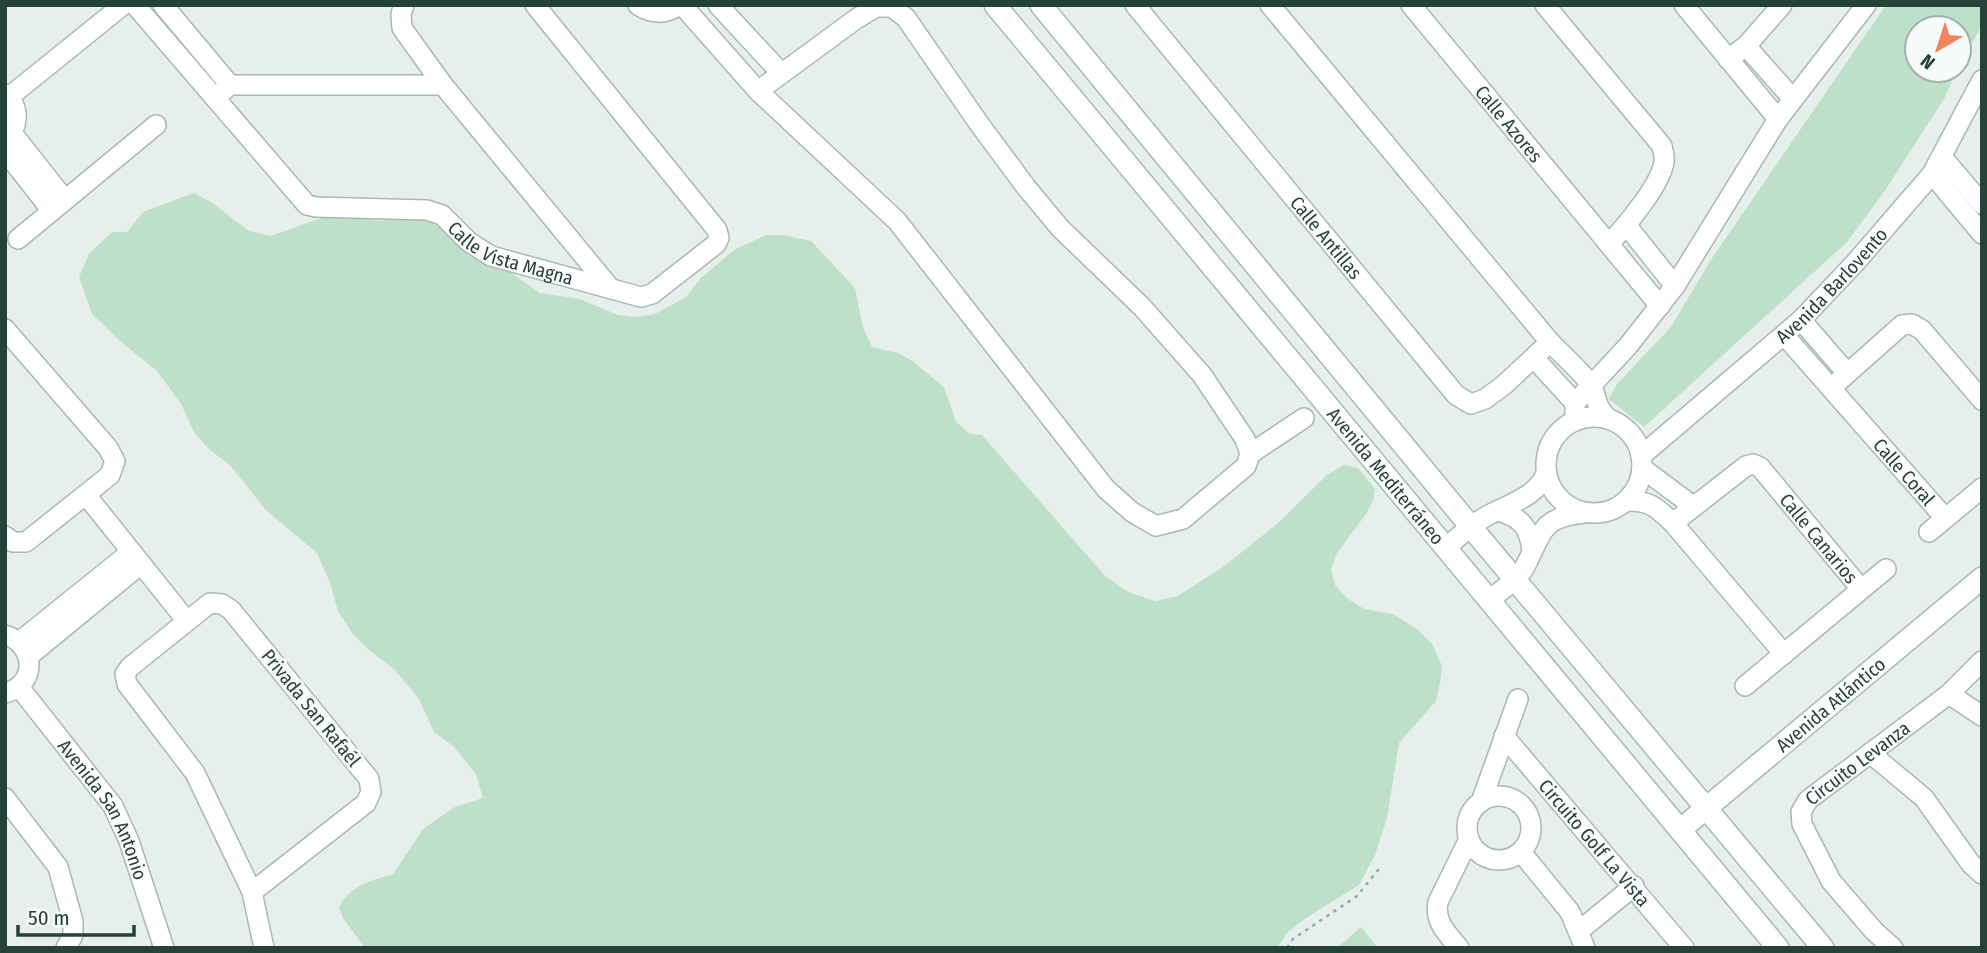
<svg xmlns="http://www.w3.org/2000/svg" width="1987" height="953" font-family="'Fira Sans Condensed',sans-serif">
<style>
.green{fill:#bfe0c8}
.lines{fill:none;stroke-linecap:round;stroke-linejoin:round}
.street-casing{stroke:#a8b8b2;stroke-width:22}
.secondary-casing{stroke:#a4bbb3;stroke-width:24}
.path{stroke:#86b3a5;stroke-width:2.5;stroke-dasharray:3.5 5;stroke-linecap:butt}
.street{stroke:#fff;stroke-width:19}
.secondary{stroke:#fff;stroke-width:21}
.labels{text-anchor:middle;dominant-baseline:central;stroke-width:6;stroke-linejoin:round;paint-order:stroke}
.street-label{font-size:19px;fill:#24423a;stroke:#f7fbf9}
</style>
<rect width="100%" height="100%" fill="#e6efeb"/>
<!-- green -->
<path class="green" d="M1886,5H1982V26L1959,64V28H1917V70H1957L1944,99L1884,192L1847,242L1644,427L1609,399L1616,385L1671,327L1710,261Z
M194,193L211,202L249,231L271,236L324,217L352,215L378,221L414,218L427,221L440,227L470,257L504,268L540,293L580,299L618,315L635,317L655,314L686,297L701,278L734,250L766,235H783L811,241L855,288L863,328L872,347L898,353L911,360L944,387L956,422L970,434L982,435L1105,576L1130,593L1156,601L1178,596L1223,567L1277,524L1327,475L1344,465L1358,468L1375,489L1373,501L1366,514L1337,553L1331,570L1335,585L1348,599L1364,609L1393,614L1417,629L1432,644L1442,666L1440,683L1436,701L1399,743L1387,818L1375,855L1359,885L1309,916L1288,932L1277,948H365L343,918L339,908C349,885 371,881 393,874L423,829L455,807L483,798L476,774L453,746L434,732L419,699L394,669L369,650L352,633L338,611L330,583L317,553L266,510L230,465L210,450L195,434L181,404L157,371L120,341L92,314L79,277L89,254L112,232H127L143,212Z
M1361,927L1378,948H1337Z"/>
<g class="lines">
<!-- street casing -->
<g class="street-casing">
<g id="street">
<path id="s1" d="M135,5L307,205L316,207L427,210L442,215L469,242L491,256L641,297L652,294L716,244L719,238L717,230L535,5"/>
<path d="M163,5L230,85"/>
<path d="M404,5L401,14L402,28L443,85L611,289"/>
<path d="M638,5C651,14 666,15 679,5"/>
<path d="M682,5L758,91L897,221L1106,489L1132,512L1156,526L1183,519L1246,466L1250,454L1245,439L1202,375L1142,307L1060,228L1026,187L980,125L906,18L892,7H876L856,19L758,91"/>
<path d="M718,5L781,73"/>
<path id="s2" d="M1135,5L1456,395L1471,404L1485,399L1504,385L1550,342"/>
<path d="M1270,5L1550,342C1560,353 1586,375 1592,387C1599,402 1595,408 1610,420"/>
<path id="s3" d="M1411,5L1660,306"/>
<path d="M1545,5L1662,146C1663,152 1665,156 1664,162C1661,184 1625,228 1609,243"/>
<path d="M1684,5L1778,119"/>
<path d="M1746,46L1793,99"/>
<path d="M1728,59L1746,46L1782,5"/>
<path d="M5,94C21,108 19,127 5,141"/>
<path d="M9,97L123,5"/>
<path d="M215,98L230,85H443"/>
<path d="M12,133L65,200"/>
<path d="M5,151L52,211"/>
<path d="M1942,157L1982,204"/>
<path d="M1932,174L1982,234"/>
<path d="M1627,226L1675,286"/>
<path d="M18,239L156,125"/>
<path d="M1801,320L1847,373"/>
<path d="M5,329L108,448L115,461L110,475L26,542H13L5,536"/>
<path id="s4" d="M1784,335L1945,518"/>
<path d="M1534,358L1575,403"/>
<path d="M1831,388L1902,325L1912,324L1922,330L1982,400"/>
<circle cx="1594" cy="465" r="48"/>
<path d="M1575,421V403L1628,346L1675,286L1778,119L1866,5"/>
<path d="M1250,454L1304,418"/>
<path id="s5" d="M1641,456L1801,320L1855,263L1932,174L1982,80"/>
<path d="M1642,468L1693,506"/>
<path d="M86,495L186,620"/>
<path d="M1627,501C1651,501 1656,507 1673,523L1784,654"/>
<path d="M1498,511C1521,517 1529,527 1532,550"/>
<path id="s6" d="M1673,523L1746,466L1753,464L1760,467L1861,589"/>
<path d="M1929,532L1982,488"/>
<path d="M1445,548C1458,538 1471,525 1485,517C1506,505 1538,497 1546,473"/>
<path d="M1489,600C1500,591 1515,582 1523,570C1543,535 1537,518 1584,513"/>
<path d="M5,635C36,644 38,685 5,693"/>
<path d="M19,642L131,552"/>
<path d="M29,656L141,564"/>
<path d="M1745,686L1886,569"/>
<path id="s7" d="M19,687L113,806L129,841L164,948"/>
<path d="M1949,694L1982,716"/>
<path id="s8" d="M1504,736L1684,948"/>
<path d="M1870,753L1924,798L1971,864L1982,874"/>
<circle cx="1499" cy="828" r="32"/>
<path d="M5,798L58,867L73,921V935L66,948"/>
<path d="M1481,802L1518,699"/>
<path d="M1521,852L1570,912L1585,948"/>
<path d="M252,892L366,803L371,792L369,779L231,610L222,604L210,603L130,667L125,674L127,684L195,773L252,892L264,948"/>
<path d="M1579,931L1634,886"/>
<path d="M1459,948C1447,933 1434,922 1438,902L1469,839"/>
<path id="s9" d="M1893,948L1874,931L1831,881L1802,824L1801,812L1808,800L1949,694L1982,661"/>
</g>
</g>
<!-- secondary casing -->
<g class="secondary-casing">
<g id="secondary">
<path id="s10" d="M995,5L1778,948"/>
<path d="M1041,5L1471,527L1823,948"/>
<path id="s11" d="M1680,830L1982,578"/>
</g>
</g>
<!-- path -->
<path class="path" d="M1287,948L1293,939L1357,896L1379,869"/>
<!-- street -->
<use href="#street" class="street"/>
<!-- secondary -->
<use href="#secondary" class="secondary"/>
</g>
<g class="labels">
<!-- street labels -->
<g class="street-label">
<text stroke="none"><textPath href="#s3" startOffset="154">Calle Azores</textPath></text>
<text stroke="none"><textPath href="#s2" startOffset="301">Calle Antillas</textPath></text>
<text stroke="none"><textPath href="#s1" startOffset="481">Calle Vista Magna</textPath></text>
<text stroke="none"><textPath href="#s5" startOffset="256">Avenida Barlovento</textPath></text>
<text stroke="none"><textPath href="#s4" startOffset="182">Calle Coral</textPath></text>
<text stroke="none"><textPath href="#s10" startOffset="612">Avenida Mediterráneo</textPath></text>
<text stroke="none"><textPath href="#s6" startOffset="200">Calle Canarios</textPath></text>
<text stroke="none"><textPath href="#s11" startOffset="196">Avenida Atlántico</textPath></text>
<text transform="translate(311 708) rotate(51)">Privada San Rafaél</text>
<text stroke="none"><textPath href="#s9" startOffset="243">Circuito Levanza</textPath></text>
<text stroke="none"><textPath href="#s7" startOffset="150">Avenida San Antonio</textPath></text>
<text stroke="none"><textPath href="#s8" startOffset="140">Circuito Golf La Vista</textPath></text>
</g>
</g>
<!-- border -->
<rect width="1987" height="953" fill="none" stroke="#24423a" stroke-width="14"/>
<!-- north arrow -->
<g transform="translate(1938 49) rotate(219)"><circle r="33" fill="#f7fbf9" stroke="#a3b1ad" stroke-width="2"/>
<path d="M0-5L12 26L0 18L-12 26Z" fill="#f4845f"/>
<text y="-10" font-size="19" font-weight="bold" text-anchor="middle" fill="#24423a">N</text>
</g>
<!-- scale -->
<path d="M18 925v10h116v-10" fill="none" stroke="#24423a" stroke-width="3.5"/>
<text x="28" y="925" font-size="21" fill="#24423a" stroke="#f7fbf9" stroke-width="5" paint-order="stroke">50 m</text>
</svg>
